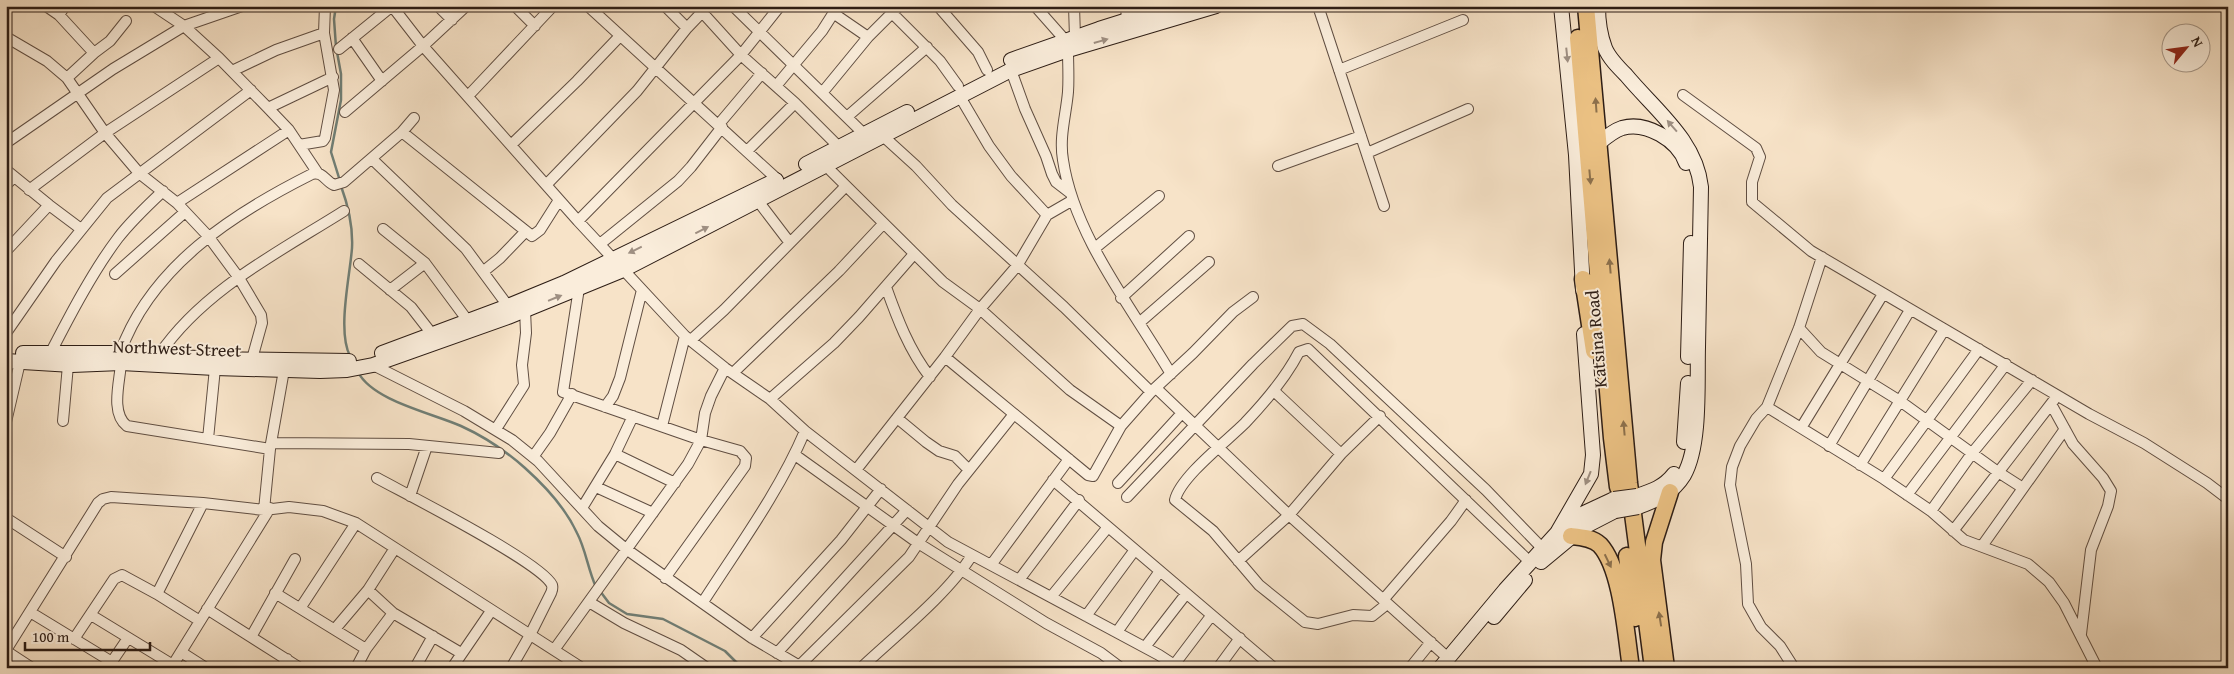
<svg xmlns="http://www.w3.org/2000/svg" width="2234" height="674" font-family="'Gentium Book Plus',serif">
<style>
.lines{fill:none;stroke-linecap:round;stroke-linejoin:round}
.stream{stroke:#707e75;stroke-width:2.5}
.minor-casing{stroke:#604e42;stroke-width:12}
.secondary-casing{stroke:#2d1d15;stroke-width:16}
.trunk-casing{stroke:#2d1d15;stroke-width:19}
.minor{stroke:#faeddb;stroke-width:10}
.secondary{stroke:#faeddb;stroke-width:14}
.trunk{stroke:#ecc284;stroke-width:16}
.secondary-bridge-casing{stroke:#2d1d15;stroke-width:16;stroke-linecap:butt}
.secondary-bridge{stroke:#faeddb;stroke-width:14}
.oneway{fill:#9e8f82}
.oneway2{fill:#8c704c}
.labels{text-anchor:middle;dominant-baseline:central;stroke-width:4;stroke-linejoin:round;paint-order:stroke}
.street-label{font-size:18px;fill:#2d1d15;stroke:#faeddb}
</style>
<rect width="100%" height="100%" fill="#f7e3c8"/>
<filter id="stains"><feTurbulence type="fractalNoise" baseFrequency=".004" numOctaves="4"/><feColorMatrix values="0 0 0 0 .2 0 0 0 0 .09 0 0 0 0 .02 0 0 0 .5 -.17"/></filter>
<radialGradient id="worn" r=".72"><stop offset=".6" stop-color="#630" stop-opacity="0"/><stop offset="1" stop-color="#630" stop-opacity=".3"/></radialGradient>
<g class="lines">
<!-- stream -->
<path class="stream" d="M336,6L334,19L336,47
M337,52L341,74V100L331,152L340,181
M341,186C348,205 353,228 352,248C350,276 337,331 350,356
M358,372C373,401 432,413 461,426C483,436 507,452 525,468C544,485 566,509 577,533C586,550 588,570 596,587
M600,591L609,603L627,614L663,619L725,651L742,668"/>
<!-- minor casing -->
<g class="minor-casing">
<path id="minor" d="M46,6L59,15L94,53L110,41L126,21
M154,6L184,26L219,58L268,108L289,130L317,172
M392,6L423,46L578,221L685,336L725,368L770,399L805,431L948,542L1159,655L1179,668
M438,6L452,20
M515,6L535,26
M588,6L778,180
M665,6L687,28
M733,6L864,134
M938,6L978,52L987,70
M1035,6L1065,40
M1074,6L1075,37
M1126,6L1127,20
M1318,6L1384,206
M702,12L741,55L795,103L838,146
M833,13L868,37
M892,13L940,61L958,86
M59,15L65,6
M6,37L47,61L67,78L105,133L139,173L177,203L208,236L239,278L261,315L262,323L252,359
M352,38L382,81
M339,49L392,6
M1068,50C1068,64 1069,78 1068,92C1066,115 1059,137 1063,160C1074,236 1133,309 1171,374
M1011,70L1025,109L1046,156L1052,174L1056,182L1069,192
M1339,70L1463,20
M232,71L276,50L324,33
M67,78L94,53
M776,86L822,31L838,6
M822,93L868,37L899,6
M959,95L989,146L1011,176L1047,215
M1683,95L1756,148L1760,157L1752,182V202L1811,251L2089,414L2144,443L2207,483L2228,499
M468,96L553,6
M268,108L333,77
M345,112L423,46L466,6
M848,116L927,47
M719,124L762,73
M402,132L532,236L540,230L559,200
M883,136L916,166L952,205L1064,307L1151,392
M6,143L113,69L184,26L242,6
M512,144L577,81L620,36
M299,145L323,141L325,138L334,90L324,33L325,6
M748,150L795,103
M1367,153L1468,109
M372,159L466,249L508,306
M825,165L943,282L980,309L1070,390L1121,426
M1278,166L1361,136
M6,170L49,205L6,251
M6,185L14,177
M546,185L637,91L687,28L708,6
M29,190L105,133L219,58
M758,201L790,243
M177,203L289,130
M49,205L81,229
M578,221L741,55L780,6
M383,229L425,263L468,321
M600,244L678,181L691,167L722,127
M1095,248L1159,196
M359,264L411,307L432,334
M484,271L500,258L526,231
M115,274L185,212
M886,287C897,318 909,350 930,377
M579,288L563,392L701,440L740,451L746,458L745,466L665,578
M390,290L425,263
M1121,298L1189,236
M1139,323L1209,262
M1799,328L1821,352L1900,401L1998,472L2023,488
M6,333L56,261L107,198L251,90
M691,340L724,310L845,187
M120,353C151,266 234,213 312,174C323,171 325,181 334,185L344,182L402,132L414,118
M50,354C69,317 93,271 118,238C131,221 147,206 163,191
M159,355C203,290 279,252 344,211
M945,357L1088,475L1093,476L1121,426L1151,392L1193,353L1233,312L1253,297
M121,363C120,381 110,413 127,426L270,449
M373,365L464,411L512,440L538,461L598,526L626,549L752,638L803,668
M733,373L839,271L883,224
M1156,388L1289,515L1448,658
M1274,391L1341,454
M770,399L834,343L859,317L914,254
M2051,404L2073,444L2103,478L2111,491L2108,506L2091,550L2081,634
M605,407L613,396L620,378L642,290
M1767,407L1884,479L1931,511L1964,540L2028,564L2049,582L2064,603L2097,668
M897,418L926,442L939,451L955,456L969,470
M63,421L68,365
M6,422L20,362
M662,426L685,336
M1801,428L1883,294
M496,429L524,385L522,365L526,333L525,310
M208,439L215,368
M271,443L409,444L499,453
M1829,446L1910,310
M615,454L675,483
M795,455L918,543L1046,623L1101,653L1121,668
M533,457L550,433L572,394
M1860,465L1944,330
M856,470L945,357L980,309L1017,266L1047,215L1073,200
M377,478C406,494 541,562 552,585C553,589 552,590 551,593L530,635L511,668
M1884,479L1979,349
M1053,480L1274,668
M1118,483L1182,413
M596,487L653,513
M1907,495L2006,364
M410,496L427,446
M1127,497L1253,364L1292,326L1303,324L1330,344L1486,490L1542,548
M582,508L615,454L633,416
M264,510L270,449L284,370
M1931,511L1973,452L2032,380
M6,518L66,557
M1953,531L2054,400
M1982,546L2065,429
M1238,561L1289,515L1341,454L1380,416
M991,565L1069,459
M1019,580L1079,500
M368,590L393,613L461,653
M275,593L366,649
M157,594L203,503
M1051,597L1108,527
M1383,600L1451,521L1466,500
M589,602L624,623L681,650L707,668
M703,602C739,546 779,492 805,431
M1387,604L1372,616L1353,615L1318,624L1305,622L1259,585L1213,531L1175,500C1180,477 1227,441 1245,423C1266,401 1285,379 1299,352L1308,349L1530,562
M301,607L356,523
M207,609L300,668
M30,612L112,662
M91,615L173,665
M1086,616L1134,551
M335,629L368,590L395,548
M1117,632L1160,571
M251,637L295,559
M752,638L841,540L881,489
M74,639L114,579L122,575L157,594L200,621
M1145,647L1186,594
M6,650L98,503L103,499L111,497L203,503L264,510L289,507L323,511L356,523L582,668
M554,650L688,464L701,440L705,413L711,396L725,368
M6,651L32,668
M181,652L206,668
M777,653L907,510
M1174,665L1211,616
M109,666L128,638
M799,666L909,557L958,484L1014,414
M171,668L270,508
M281,668L287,659
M356,668L366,649L393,613
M415,668L433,636
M452,668L491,611
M861,668C895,636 949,593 972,555
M1218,668L1240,638
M1410,668L1431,642
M1794,668L1780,646L1761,627L1748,604L1746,564L1730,485L1732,467L1740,446L1756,419L1767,407L1799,328L1822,257"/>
</g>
<!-- secondary casing -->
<g class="secondary-casing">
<path id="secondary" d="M1561,6L1576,155L1583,290
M1598,6C1598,20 1600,35 1605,48C1609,58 1618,67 1626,75C1655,110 1696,140 1701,187C1700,241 1699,294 1698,347C1697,382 1701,445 1684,475C1673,493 1657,500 1638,507
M1011,60L1099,29L1172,6
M1599,143C1606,137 1613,131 1622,128C1646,121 1678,140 1686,163
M806,164L907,112
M23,353H120L212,359L349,361
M382,353L508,306L564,283L776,180
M1688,357L1691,243
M6,361L72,365L121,363L215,368L320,371L347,370L373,365L508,317L623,270L1011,70L1068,50L1216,6
M1684,442L1688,383
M1637,496C1652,491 1664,487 1674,474
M1557,533L1591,474L1593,455L1584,334
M1541,562L1582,528L1615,511
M1494,617L1525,580
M1440,668L1505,590L1557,533L1584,513L1614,499"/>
</g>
<!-- trunk casing -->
<g class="trunk-casing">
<path id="trunk" d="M1586,6L1629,483L1653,668
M1578,38L1612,438L1618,487
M1583,279L1594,351
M1571,536C1581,537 1593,538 1600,545C1622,569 1626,636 1631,668
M1627,556L1635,618
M1666,668L1652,560L1654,542L1670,492"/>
</g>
<!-- minor -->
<use href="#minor" class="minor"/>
<!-- secondary -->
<use href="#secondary" class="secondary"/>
<!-- trunk -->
<use href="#trunk" class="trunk"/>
<!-- secondary-bridge casing -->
<g class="secondary-bridge-casing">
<path id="secondary-bridge" d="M1614,499L1637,496
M1615,511L1638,507"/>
</g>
<!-- secondary-bridge -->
<use href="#secondary-bridge" class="secondary-bridge"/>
</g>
<!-- one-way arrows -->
<defs><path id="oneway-solid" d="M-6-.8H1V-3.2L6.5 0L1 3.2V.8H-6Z" transform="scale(1.25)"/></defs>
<g class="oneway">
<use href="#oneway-solid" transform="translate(1101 41) rotate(-16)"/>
<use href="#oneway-solid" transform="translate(1567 55) rotate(84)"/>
<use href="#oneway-solid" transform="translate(1672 126) rotate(-131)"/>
<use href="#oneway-solid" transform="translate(702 230) rotate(-27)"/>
<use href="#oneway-solid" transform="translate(635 250) rotate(154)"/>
<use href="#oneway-solid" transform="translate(555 298) rotate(-22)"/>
<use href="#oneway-solid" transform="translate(1588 478) rotate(112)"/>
</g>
<g class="oneway2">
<use href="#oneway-solid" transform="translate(1596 105) rotate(-94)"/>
<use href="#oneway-solid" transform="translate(1590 177) rotate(85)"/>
<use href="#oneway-solid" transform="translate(1610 266) rotate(-95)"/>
<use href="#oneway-solid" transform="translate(1624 428) rotate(-95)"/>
<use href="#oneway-solid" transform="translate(1608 561) rotate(64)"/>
<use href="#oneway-solid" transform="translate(1660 619) rotate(-99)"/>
</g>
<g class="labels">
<!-- street labels -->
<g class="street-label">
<text transform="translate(1596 339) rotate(-95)">Katsina Road</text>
<text transform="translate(177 348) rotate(2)">Northwest Street</text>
</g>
</g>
<!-- margin -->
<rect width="2234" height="674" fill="none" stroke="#f7e3c8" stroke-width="25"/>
<rect x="8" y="8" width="2219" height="659" fill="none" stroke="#2d1d15" stroke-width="2.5"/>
<rect x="12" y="12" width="2209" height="649" fill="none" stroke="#2d1d15"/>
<!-- north arrow -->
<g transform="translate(2186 48) rotate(61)"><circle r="24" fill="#faeddb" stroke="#a89a8c"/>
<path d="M0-4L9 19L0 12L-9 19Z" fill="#8f2418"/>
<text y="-8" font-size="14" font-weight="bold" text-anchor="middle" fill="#2d1d15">N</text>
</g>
<!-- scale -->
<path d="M25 642v8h125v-8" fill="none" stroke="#2d1d15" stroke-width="2.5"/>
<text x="32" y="642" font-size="15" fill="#2d1d15" stroke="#faeddb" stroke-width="4" paint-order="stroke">100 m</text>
<rect width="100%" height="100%" filter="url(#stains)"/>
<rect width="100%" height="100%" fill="url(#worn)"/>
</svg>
